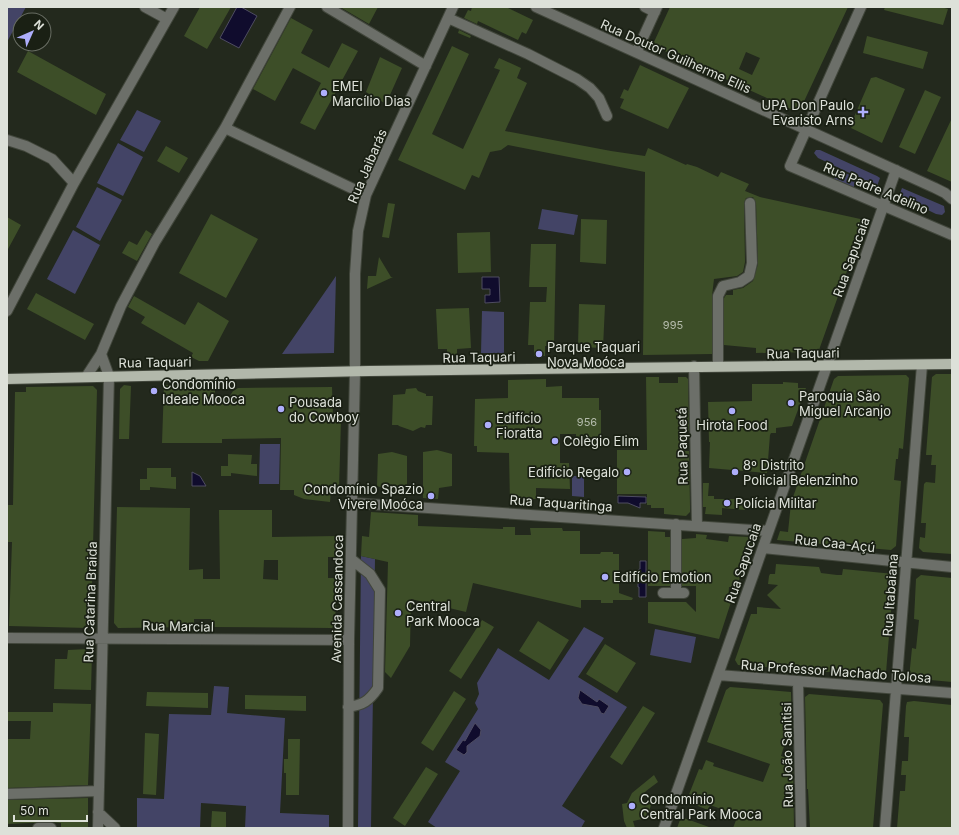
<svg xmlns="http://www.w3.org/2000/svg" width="959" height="835" font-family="Inter,sans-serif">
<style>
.green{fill:#434466}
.water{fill:#100c2d;stroke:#4e4c61}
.building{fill:#3d4e28;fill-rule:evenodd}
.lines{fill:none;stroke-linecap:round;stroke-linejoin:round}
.minor-casing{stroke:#41463b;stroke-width:12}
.major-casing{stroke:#41463b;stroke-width:12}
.minor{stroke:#6c6f69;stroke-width:10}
.major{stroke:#b2b8ab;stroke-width:10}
.poi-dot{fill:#aeaefb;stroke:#1a2014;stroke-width:1.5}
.labels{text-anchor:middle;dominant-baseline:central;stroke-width:3.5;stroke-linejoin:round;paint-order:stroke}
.number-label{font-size:11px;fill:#b5bcad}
.street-label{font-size:13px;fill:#dde1d9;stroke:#1a2014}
.poi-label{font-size:13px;fill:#dde1d9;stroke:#1a2014;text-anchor:start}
</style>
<rect width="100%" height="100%" fill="#23291d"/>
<!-- green -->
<path class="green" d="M7,7H26L7,42Z
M137,110L161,121L144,152L120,140Z
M118,143L143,157L123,196L97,183Z
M816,150H820L877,176L880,178L877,186L818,158L814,153Z
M838,170L857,178L853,189L833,181Z
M97,187L122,200L100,241L76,227Z
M902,188L944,206L945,212L942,215L936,214L899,196Z
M542,209L578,215L574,235L538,229Z
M73,230L100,245L75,294L47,279Z
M336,276L334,353L282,354Z
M482,311L504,312V353H481Z
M260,444H280L279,484H259Z
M572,476H584V497L572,496Z
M361,556L375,559L371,828H358Z
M584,627L604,638L578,677L627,707L562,806L585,821L581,828H437L428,822L460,771L445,762L478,709L475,703L479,694L477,683L498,648L549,680Z
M655,629L696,637L691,663L650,655Z
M214,686L229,687L227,713L285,718L280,813L329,815V828H245L246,806L201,803L200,828H137V798L164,799L169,714L211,715Z"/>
<!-- water -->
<path class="water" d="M237,7H241L257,16L239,48L220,38Z
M482,277H499L500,302L485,303V295H490V289H482Z
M192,472L200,476L206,486H192Z
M618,496L646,497V503H640V508L628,503H618Z
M640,561H646V597H639V587H638V570L640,569Z
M580,690L597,702L599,699L609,706L604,714L601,713L598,707L582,704L578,698Z
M475,723L481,730L480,736L467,746V752L464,755L456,750L463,740L465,741Z"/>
<!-- building -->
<path class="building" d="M200,7H231L207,49L184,36Z
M340,7H378L369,24Z
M472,7H506L533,20L526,34L522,32L518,40L478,21L477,24L464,18L468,10L471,11Z
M670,7H848L800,110L795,111L656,47L654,42ZM746,52L760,58L752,75L739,69Z
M885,7H941L948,9L943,25L884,10Z
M291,18L313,30L301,53L329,68L342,43L358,51L315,130L300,123L321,83L293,68L275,101L253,89Z
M459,30L471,36L470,38L458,33Z
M867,36L928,52L923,69L863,53Z
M452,46L469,54L432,134L463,149L500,70L494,68L499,58L521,68L517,78L527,83L505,131L611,151L645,156L648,148L686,165L687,164L697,167L718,177L721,172L749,184L745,191L760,197L865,220L819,350L814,352L756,353V348L724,345V298L726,295H733V290L743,288L753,281L758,264L756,203L753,197L746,198L744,203L745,262L743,272L737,276L714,279L712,296V354L643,355L645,172L508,145L501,150L490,152L479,178L472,175L465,190L398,160Z
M28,51L106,94L96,115L17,72Z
M380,57L402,68L386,104L366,92Z
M640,65L689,88L668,129L620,108L624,99L620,98L624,89L628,91Z
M876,77L905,89L882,143L851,128L853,125L851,124L871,78Z
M925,90L941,97L915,154L899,147Z
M952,118V182L927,171Z
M166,146L188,158L179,173L157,161Z
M388,203L395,204L389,238L382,237Z
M211,214L258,239L226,298L179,273Z
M7,217L21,225L7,251Z
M581,219L607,220L606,264L580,262Z
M146,230L152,234L137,261L122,253L129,241L137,245Z
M490,232L491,272L458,273L457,233Z
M531,244H556L554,346H545V356H534V345H528L530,302H546L547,287H529Z
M379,257L391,277H393L367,289L368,276H376Z
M36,293L94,324L85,340L27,309Z
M134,296L185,325L198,302L229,321L208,361H199L191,357L193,353L141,323L145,317L128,307Z
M579,304L605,305L603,348L578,347Z
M469,308L471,348L457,349V357H447V349H438L436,309Z
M936,374H952V554L923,552L919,548L920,537L925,538L926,523H921L924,484L926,482L935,483L936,465H931L932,455H926L932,377Z
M906,375L909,378L903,449L899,448L898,459H896L894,480L901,481L896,546L891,550L777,540L780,531L788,532L791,503L834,379L838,376Z
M646,377H659V383H678V377H686L688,379L689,431H685V451H689L690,506V512L686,516L664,514V508H651V505H647V494H617V450H647Z
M546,379V387L562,386V398H599V410H601V434H599V446H576V434H560V463H569L570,489L536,488V499H518V504L510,503L509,453L477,452V446H474L475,399L508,398V380Z
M783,382L798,383V388H806L792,426L776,428V433H771L770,435L767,473L709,468L710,442H709L708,402L752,401V384H783Z
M208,384V387H215V399H228L233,391L238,388L332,387L333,416H341V420L339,489H331L330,502L304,499L294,495V490H280L281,438L222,439V443H162L164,385Z
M124,385L131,386L129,439H119L120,389Z
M93,386L97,390L91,625L88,628L9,626L12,542H7V505H13L15,392H26V387Z
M416,388L418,391L426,394V396H433L432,425H426L425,428L421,427L413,431L399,426L398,425H392L393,395L405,394L406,389Z
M437,450L452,454V486L439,488L438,499L423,498V452Z
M392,452L407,456V488L389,490L377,486L378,454Z
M228,454L252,455L251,464H257V476L231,473V476H221V466H228Z
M147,468H171V477H176V489L150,487V490H140V479H147Z
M703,483H709L708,496H714V499H745V510L722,508V515L705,514L706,507H703Z
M117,507L190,508L189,570L203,569V579H220L219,510H272V537L338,536L337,557H328V578H337L335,625L332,628L211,627V619H194V627L118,628L114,623ZM264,560H278V580L263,579Z
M371,512L418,515V526L503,529V527H515V535H531L530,528H562L563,531H580V554H600L601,552H613V554H619V593L633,598L632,600H613V603H601V600H581V608L473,583L466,612L411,599L410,646L391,678L385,672L388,562L361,556L362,536L369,537Z
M648,531L665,532V537H670V586H648Z
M696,534L707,535L706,539L728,542L729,536L750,537L753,541L744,569L736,587H729L728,602H731L719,639L648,623V602H686L696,612V586H682V539L696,538Z
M776,564L819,567L821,573L837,575H842L843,569L894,574L886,673L882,676L738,665L735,660L751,614H757V607L781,609L767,595L778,585L768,584L769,576L770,574H775Z
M921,575L952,578V682L909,678L912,648L916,649L919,620L914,619L916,579Z
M482,620L494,627L461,679L449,671Z
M538,621L569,640L550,670L519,651Z
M605,644L636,663L617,693L586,674Z
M88,649L92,653L91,690L54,689L55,659H67L68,650Z
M730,687L791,692L792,731L789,730L781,756L793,760L794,828H733L738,815L710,805L708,810L693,804L695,800L688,797L699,769L702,770L706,760L714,763L713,766L763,782L770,764L707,742L726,690Z
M454,691L466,699L433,751L421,743Z
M147,692L208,693V708L146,706Z
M809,694L880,700L883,704L873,828H810L808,789H807L805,697Z
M245,695L306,696V711L245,709Z
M914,701L952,705V828H897L900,791H905L906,775H901L902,761H908L909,737H904L906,706L907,702Z
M53,703L91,704L88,785L7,788V739H30L31,721H7V712H53Z
M643,706L655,713L622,765L610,757Z
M145,733L159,734L156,795L143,794Z
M288,739H300L299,795H286V773H284V759H288Z
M426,767L438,774L405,826L393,818Z
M654,775L658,782L646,791L640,798L651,805L647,818L633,821L635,828H627L624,821L622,804L627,803L632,793Z
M88,798V828L61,827V823L51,822L7,824V800Z
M212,811L226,812V828H211Z
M681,817L709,827V828H677Z"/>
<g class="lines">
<!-- minor casing -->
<g class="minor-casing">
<path id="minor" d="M145,7L167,19
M327,7L426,66
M536,7L935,188L945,193L952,199
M645,7L655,12
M861,7L790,166L952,235
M448,18L528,54L577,79L590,88L599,98L607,116
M637,51L657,7
M225,128L366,195
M7,140L26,146L52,159L74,183
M7,311L74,183L174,7
M694,366L697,526
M718,366V296L723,286L740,282L749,276L752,263L750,203
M86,377L101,354L121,306L155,242L225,128L290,7
M353,503L768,531
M676,524V593
M763,548L952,567
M663,593H684
M7,638L349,640
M718,675L952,693
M798,682L801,828
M348,707C363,705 369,701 378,688L380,590L370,574L351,559
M7,794L99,791
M98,812L115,828
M38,828H51
M98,828L109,376L101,354
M348,828L349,640L355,371V274L358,231L366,195L453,7
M664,828L896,170
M885,828L922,365"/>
</g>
<!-- major casing -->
<g class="major-casing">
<path id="major" d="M7,379L369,371L952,364"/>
</g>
<!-- minor -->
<use href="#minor" class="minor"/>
<!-- major -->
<use href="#major" class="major"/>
</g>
<!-- markers -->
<g class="poi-dot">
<circle cx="324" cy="93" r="4"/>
<path d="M861 106h4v4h4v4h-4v4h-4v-4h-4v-4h4z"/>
<circle cx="539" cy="354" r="4"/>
<circle cx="154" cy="391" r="4"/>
<circle cx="791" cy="403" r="4"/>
<circle cx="281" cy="409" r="4"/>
<circle cx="732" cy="411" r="4"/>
<circle cx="488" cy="425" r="4"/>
<circle cx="555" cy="441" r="4"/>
<circle cx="627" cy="472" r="4"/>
<circle cx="735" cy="472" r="4"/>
<circle cx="431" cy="496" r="4"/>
<circle cx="727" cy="503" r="4"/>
<circle cx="605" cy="577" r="4"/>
<circle cx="398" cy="613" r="4"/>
<circle cx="632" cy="806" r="4"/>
</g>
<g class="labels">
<!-- number labels -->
<g class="number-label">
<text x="673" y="325">995</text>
<text x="587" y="422">956</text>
</g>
<!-- street labels -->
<g class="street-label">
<text transform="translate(676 56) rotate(24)">Rua Doutor Guilherme Ellis</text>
<text transform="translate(367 166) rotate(-67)">Rua Jaibarás</text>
<text transform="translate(876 188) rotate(23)">Rua Padre Adelino</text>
<text transform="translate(851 257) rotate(-70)">Rua Sapucaia</text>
<text transform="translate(803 353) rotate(-1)">Rua Taquari</text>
<text transform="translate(479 357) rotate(-1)">Rua Taquari</text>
<text transform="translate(155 362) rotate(-1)">Rua Taquari</text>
<text transform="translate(682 446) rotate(-91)">Rua Paquetá</text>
<text transform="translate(561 503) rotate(4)">Rua Taquaritinga</text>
<text transform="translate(835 543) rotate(6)">Rua Caa-Açú</text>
<text transform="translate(743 563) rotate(-71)">Rua Sapucaia</text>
<text transform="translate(890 595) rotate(-86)">Rua Itabaiana</text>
<text transform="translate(337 599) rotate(-89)">Avenida Cassandoca</text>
<text transform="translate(90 602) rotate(-88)">Rua Catarina Braida</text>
<text transform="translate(178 626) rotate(1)">Rua Marcial</text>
<text transform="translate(836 671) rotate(4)">Rua Professor Machado Tolosa</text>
<text transform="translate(787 755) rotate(-91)">Rua João Sanitisi</text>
</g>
<!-- poi labels -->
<g class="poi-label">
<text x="332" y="86">EMEI<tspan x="332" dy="15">Marcílio Dias</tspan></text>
<text x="854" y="105" text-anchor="end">UPA Don Paulo<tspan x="854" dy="15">Evaristo Arns</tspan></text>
<text x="547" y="347">Parque Taquari<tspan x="547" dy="15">Nova Moóca</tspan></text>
<text x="162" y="384">Condomínio<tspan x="162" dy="15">Ideale Mooca</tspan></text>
<text x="799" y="396">Paroquia São<tspan x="799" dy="15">Miguel Arcanjo</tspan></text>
<text x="289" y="402">Pousada<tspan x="289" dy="15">do Cowboy</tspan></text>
<text x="496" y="418">Edifício<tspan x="496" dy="15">Fioratta</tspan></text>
<text x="732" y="425" text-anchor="middle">Hirota Food</text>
<text x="563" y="441">Colègio Elim</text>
<text x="743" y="465">8º Distrito<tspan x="743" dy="15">Policial Belenzinho</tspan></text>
<text x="619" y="472" text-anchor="end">Edifício Regalo</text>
<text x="423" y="489" text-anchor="end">Condomínio Spazio<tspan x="423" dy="15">Vivere Moóca</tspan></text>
<text x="735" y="503">Polícia Militar</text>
<text x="613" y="577">Edifício Emotion</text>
<text x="406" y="606">Central<tspan x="406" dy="15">Park Mooca</tspan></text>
<text x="640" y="799">Condomínio<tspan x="640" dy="15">Central Park Mooca</tspan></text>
</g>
</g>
<!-- border -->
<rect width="959" height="835" fill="none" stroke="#dde1d9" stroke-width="16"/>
<!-- north arrow -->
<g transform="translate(32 32) rotate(45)"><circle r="19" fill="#1a2014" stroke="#686d63"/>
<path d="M0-3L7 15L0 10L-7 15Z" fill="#aeaefb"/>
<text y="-6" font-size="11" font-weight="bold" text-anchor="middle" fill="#dde1d9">N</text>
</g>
<!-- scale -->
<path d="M14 815v6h73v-6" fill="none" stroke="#dde1d9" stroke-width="2"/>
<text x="20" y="815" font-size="12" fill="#dde1d9" stroke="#1a2014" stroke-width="3" paint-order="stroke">50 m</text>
</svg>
